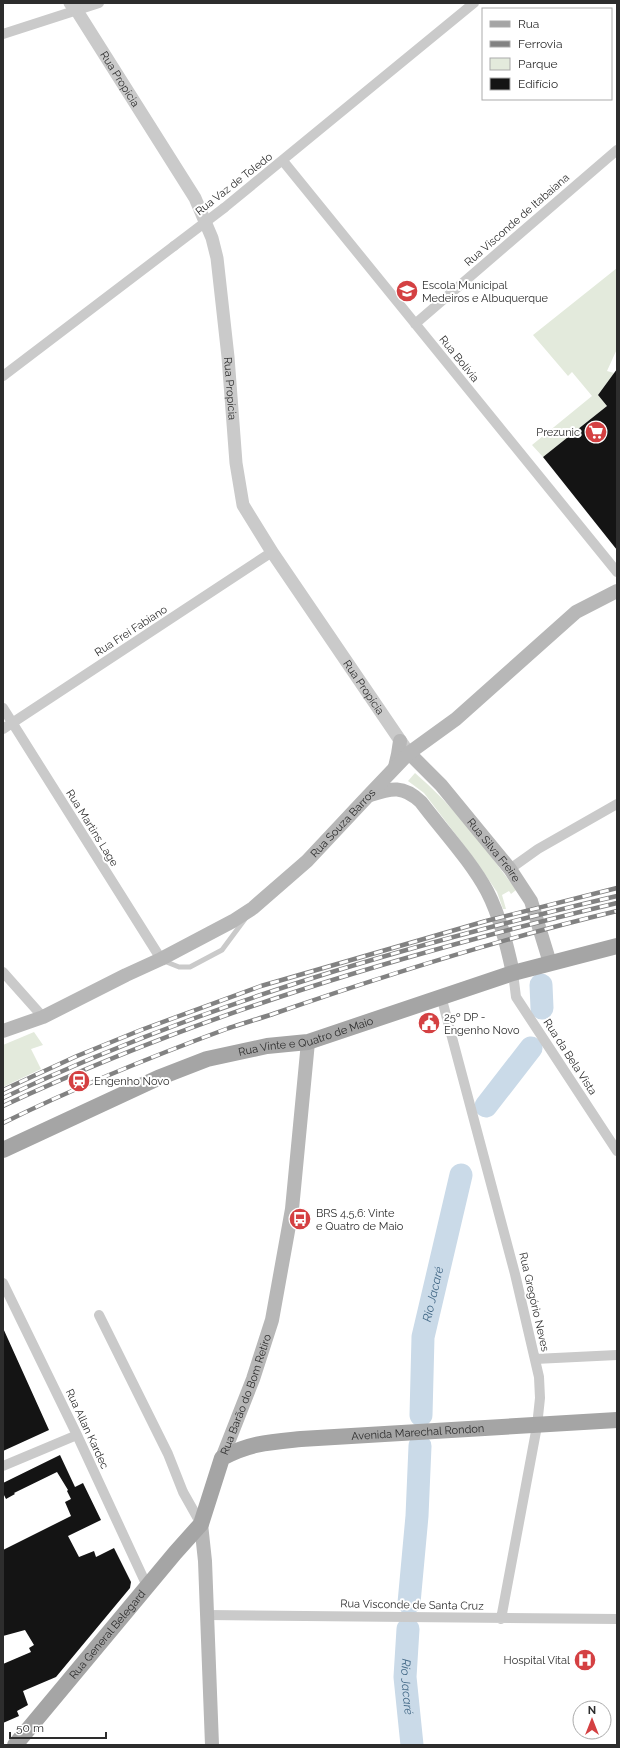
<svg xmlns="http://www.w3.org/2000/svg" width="620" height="1748" font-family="Raleway,sans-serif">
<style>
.green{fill:#e3eadc}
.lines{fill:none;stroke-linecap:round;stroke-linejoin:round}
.river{stroke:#cadae8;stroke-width:23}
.building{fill:#141414}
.service{stroke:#cacaca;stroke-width:5}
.minor{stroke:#cacaca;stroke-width:10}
.tertiary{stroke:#cacaca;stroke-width:13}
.secondary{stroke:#b7b7b7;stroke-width:14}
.primary{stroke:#a5a5a5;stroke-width:16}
.rail-casing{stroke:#828282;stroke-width:4.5}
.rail{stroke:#fff;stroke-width:3;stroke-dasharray:9;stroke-linecap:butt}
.minor-bridge{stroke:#cacaca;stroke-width:10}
.labels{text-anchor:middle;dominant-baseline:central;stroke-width:4;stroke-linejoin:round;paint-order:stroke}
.street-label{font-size:11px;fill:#2d2d2d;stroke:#fff}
.poi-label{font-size:11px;fill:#2d2d2d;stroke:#fff;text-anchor:start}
.water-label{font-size:12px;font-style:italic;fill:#436987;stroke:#fff}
</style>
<rect width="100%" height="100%" fill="#fff"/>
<!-- green -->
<path class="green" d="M617,268V349L607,371L614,373L598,395L607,406L543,457L532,445L592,396L572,372L568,376L533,335Z
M415,773C455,807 486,849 516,890L511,894L509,891L502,895L506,909H503L497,892L476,861L424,793L408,781Z
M34,1032L43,1045L31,1049L41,1069L3,1087V1045Z"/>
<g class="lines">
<!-- river -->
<g class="river">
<path d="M541,985L542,1008"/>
<path d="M486,1106L531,1048"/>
<path id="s1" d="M421,1415L423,1337L461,1175"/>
<path d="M409,1603L417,1516L420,1446"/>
<path id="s2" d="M408,1629L405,1677L412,1745"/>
</g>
</g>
<!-- building -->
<path class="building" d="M617,369V550L543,457L607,406L598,395Z
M3,1328L49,1430L3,1451Z
M60,1455L75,1487L83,1483L101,1520L68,1536L79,1557L94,1551L96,1557L114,1548L131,1582L130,1588L56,1677L23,1691L28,1705L17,1711L19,1716L3,1723V1664L31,1652L29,1648L34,1645L25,1630L3,1636V1550L71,1516L65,1502L71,1499L67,1491L68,1490L57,1472L14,1493L15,1494L6,1499L3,1493V1483Z"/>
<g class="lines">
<!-- service -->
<path class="service" d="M164,961L179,967H190L222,950L245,919"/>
<!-- minor -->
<path class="minor" d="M3,34L99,3
M283,161L617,572
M224,208L474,3
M415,324L617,150
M3,376L174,246
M3,708L161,959
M3,729L272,552
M510,869L538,849L617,804
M3,972L43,1017
M513,973L516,997L617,1151
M441,996L515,1274L539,1377L540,1398L537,1426L501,1619
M3,1283L77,1435L147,1586
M99,1315L168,1454L183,1492L201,1524
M535,1359L617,1355
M3,1466L77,1435
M207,1615L617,1619"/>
<!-- tertiary -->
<path class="tertiary" id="s3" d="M70,3L77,11L195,198L212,238L217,258L228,357L236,463L243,505L272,552L406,749"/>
<!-- secondary -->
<g class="secondary">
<path id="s4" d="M409,753L441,785L510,869L531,901L550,963"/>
<path d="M395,767L398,754L400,741"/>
<path d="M370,795C392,788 403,785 421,802C442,830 471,861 487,891C500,916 507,946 513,973"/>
<path id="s5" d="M3,1031L43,1017L126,975L161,959L233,921L253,908L307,861L368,796L409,753L456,719L576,612L617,591"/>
<path id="s6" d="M222,1458L253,1379L272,1320L292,1209L308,1042"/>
<path d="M201,1524L205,1561L212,1745"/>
</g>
<!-- primary -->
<g class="primary">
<path id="s7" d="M3,1150L158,1078L207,1059L267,1046L308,1042L513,973L617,946"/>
<path id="s8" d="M15,1745L175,1553L201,1524L222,1458C249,1443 271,1442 301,1439L617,1420"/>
</g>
<!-- rail casing -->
<g class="rail-casing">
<path id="rail" d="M3,1090L77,1056L141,1030L261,986L486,921L617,888
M3,1098C199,1005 407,945 617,896
M3,1106C199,1014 407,953 617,903
M3,1123C76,1087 153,1056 229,1028C244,1023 258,1019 273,1014C386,975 500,939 617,911"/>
</g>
<!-- rail -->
<use href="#rail" class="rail"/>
<!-- minor-bridge -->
<path class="minor-bridge" d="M174,246L224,208"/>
</g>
<!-- icons -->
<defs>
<g id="school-disc" transform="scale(1.15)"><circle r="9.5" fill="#d44042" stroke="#fff"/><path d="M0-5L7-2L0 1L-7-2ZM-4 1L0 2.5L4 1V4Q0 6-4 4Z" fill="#fff"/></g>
<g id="supermarket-disc" transform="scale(1.15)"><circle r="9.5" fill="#d44042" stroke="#fff"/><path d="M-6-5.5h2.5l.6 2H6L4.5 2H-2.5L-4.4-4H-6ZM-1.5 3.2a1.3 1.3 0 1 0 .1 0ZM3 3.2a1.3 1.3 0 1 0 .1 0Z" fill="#fff"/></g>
<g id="civic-disc" transform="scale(1.15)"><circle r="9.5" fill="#d44042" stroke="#fff"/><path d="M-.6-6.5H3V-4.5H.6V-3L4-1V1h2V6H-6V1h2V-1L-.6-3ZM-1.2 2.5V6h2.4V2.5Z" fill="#fff"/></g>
<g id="station-disc" transform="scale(1.15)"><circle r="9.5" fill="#d44042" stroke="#fff"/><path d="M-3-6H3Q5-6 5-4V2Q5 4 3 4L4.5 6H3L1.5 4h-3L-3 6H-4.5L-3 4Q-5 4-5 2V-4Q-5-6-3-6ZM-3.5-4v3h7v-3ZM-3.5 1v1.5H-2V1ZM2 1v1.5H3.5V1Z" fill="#fff"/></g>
<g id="bus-disc" transform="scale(1.15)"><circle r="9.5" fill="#d44042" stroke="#fff"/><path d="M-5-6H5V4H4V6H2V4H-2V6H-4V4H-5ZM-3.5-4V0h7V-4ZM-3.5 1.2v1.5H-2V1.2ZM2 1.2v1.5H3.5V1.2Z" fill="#fff"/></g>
<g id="hospital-disc" transform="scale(1.15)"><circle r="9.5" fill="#d44042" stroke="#fff"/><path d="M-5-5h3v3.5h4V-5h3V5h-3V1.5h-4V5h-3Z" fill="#fff"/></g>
</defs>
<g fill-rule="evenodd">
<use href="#school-disc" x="407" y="291"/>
<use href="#supermarket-disc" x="596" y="432"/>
<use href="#civic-disc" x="429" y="1023"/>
<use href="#station-disc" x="79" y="1081"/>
<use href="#bus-disc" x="300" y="1219"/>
<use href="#hospital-disc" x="585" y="1660"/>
</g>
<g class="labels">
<!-- street labels -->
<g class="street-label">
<text stroke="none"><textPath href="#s3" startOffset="91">Rua Propícia</textPath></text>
<text transform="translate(234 184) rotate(-38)">Rua Vaz de Toledo</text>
<text transform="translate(517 220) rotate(-41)">Rua Visconde de Itabaiana</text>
<text transform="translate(459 359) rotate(51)">Rua Bolívia</text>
<text stroke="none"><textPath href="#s3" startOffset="427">Rua Propícia</textPath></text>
<text transform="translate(131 631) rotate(-33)">Rua Frei Fabiano</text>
<text stroke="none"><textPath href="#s3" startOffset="763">Rua Propícia</textPath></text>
<text stroke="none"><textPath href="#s5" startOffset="403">Rua Souza Barros</textPath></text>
<text transform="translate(92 828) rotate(58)">Rua Martins Lage</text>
<text stroke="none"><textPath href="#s4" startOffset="129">Rua Silva Freire</textPath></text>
<text stroke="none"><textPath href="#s7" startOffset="325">Rua Vinte e Quatro de Maio</textPath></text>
<text transform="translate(570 1057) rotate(57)">Rua da Bela Vista</text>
<text transform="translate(534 1302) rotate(77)">Rua Gregório Neves</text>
<text stroke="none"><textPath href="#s6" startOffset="68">Rua Barão do Bom Retiro</textPath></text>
<text transform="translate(87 1429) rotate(65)">Rua Allan Kardec</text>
<text stroke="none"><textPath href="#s8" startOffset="557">Avenida Marechal Rondon</textPath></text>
<text transform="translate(412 1605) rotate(1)">Rua Visconde de Santa Cruz</text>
<text stroke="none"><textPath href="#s8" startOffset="144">Rua General Belegard</textPath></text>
</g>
<!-- poi labels -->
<g class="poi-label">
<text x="422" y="285">Escola Municipal<tspan x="422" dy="13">Medeiros e Albuquerque</tspan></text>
<text x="580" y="432" text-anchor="end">Prezunic</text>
<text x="444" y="1017">25º DP -<tspan x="444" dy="13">Engenho Novo</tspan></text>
<text x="94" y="1081">Engenho Novo</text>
<text x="316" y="1213">BRS 4,5,6: Vinte<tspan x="316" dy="13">e Quatro de Maio</tspan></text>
<text x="570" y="1660" text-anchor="end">Hospital Vital</text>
</g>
<!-- water labels -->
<g class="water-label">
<text stroke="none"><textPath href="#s1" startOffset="122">Rio Jacaré</textPath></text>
<text stroke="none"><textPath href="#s2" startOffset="58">Rio Jacaré</textPath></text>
</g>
</g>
<!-- border -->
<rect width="620" height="1748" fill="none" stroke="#2d2d2d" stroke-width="8"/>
<!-- legend -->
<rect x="482" y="8" width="130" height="92" fill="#ffffff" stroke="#ababab"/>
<rect x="490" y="21" width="20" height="6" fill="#a5a5a5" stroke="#ababab"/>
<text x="518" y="28" font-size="12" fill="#2d2d2d">Rua</text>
<rect x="490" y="41" width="20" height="6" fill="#828282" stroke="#ababab"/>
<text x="518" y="48" font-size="12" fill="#2d2d2d">Ferrovia</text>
<rect x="490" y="58" width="20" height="12" fill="#e3eadc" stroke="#ababab"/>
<text x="518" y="68" font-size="12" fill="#2d2d2d">Parque</text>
<rect x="490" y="78" width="20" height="12" fill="#141414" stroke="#ababab"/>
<text x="518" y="88" font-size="12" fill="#2d2d2d">Edifício</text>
<!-- north arrow -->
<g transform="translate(592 1720)"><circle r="19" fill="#ffffff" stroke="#ababab"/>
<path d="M0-3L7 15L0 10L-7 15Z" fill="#d44042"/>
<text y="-6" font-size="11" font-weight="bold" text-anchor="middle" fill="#2d2d2d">N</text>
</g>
<!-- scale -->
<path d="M10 1732v6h96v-6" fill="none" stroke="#2d2d2d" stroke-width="2"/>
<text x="16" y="1732" font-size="12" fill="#2d2d2d" stroke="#ffffff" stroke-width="3" paint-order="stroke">50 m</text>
</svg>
